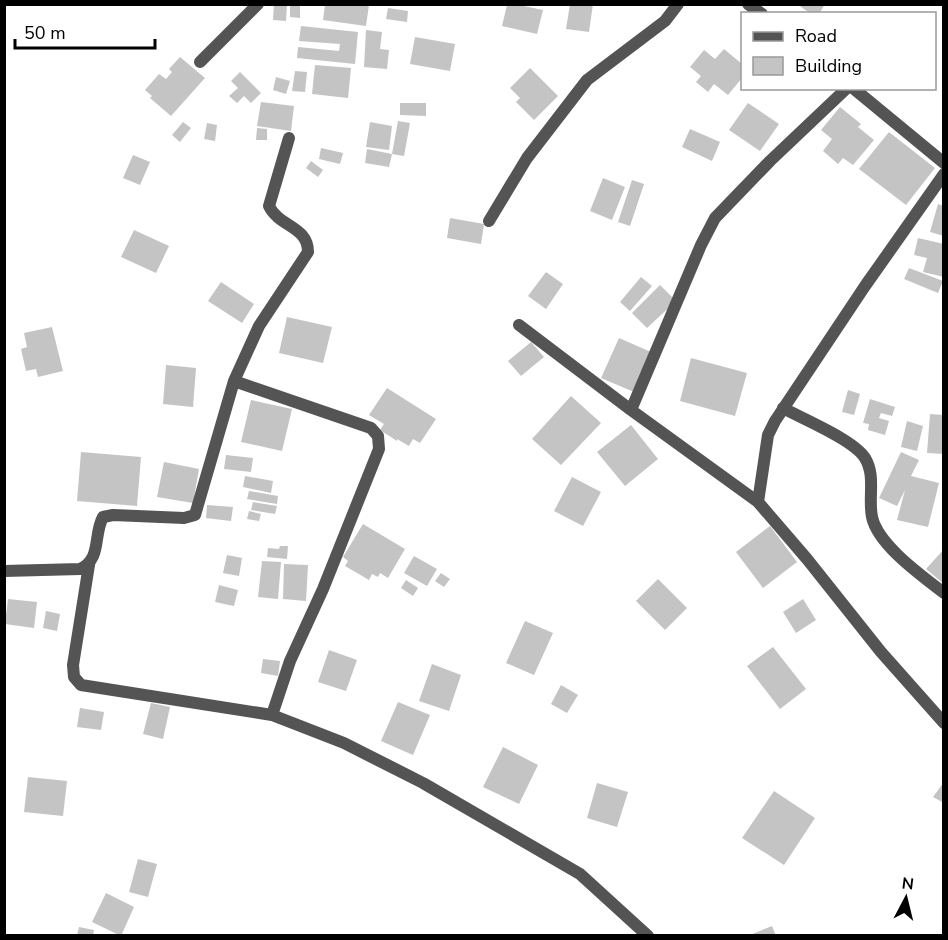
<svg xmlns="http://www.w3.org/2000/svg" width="948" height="940" font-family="'Nunito Sans',sans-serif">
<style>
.building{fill:#c4c4c4}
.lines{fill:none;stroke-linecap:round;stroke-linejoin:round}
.street{stroke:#545454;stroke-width:12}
</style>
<rect width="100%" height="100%" fill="#fff"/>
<!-- building -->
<path class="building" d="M274,4H287L286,21L273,20Z
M290,4H300V18L290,17Z
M570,4H593L589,32L566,29Z
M797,4H825L819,14H811Z
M325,5H369L366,26L323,20Z
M507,5H519L543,10L537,34L502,26Z
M388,8L408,11L407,22L386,19Z
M301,26L358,32L355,64L297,58L298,47L339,51L340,44L299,41Z
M366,30L382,32L380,49L389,50L387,69L364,67Z
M415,37L455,44L450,71L410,64Z
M724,49L742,64V78L728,95L714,84L708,92L696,82L701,76L690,67L704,50L715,59Z
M180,57L205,78L171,116L150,98L152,96L145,90L159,74L166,79L172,72L169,69Z
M315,65L351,68L348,98L312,94Z
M530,68L558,96L534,120L516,102L520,98L510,88Z
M295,71L307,72L305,92L292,91Z
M240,72L261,93L251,103L244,96L237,103L229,96L238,88L231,81Z
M276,77L290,81L286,94L273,90Z
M261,102L294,106L291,131L257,126Z
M400,103H426V116L400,115Z
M748,103L779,124L760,151L729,130Z
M840,107L861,124L858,127L874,140L853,165L843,158L838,164L823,151L832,139L821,130Z
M398,121L410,123L404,156L392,154Z
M183,122L191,128L180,142L172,135Z
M370,122L392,126L389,150L366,147Z
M207,123L217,125L215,141L204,139Z
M257,128L267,129V140H256Z
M690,129L720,142L712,161L682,147Z
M889,132L935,168L906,205L859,169Z
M321,148L343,153L340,164L319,159Z
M367,149L392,154L389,167L365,163Z
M133,155L150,162L140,185L123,178Z
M311,161L323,170L318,177L306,168Z
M603,178L625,187L612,220L590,211Z
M632,180L644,184L630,226L618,222Z
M938,204L944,206V236L930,232Z
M450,218L484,224L481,244L447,238Z
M134,230L169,246L156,273L121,257Z
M918,238L944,244V277L923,272L927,258L914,255Z
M909,268L943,281L938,293L904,279Z
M546,272L563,284L546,309L528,296Z
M641,277L652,286L630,311L620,302Z
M221,282L254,304L242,323L208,301Z
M660,285L676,301L647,328L632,313Z
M287,317L332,327L323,363L279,353Z
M52,327L63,371L38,377L36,369L26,371L21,349L27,347L24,333Z
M619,338L651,352L634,392L601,378Z
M531,342L544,357L521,376L508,361Z
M691,358L747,373L735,416L680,401Z
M166,365L196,368L193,407L163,404Z
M387,388L436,419L420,443L413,439L409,446L397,439V441L380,430L384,424L369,415Z
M848,390L860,394L854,415L842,412Z
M571,396L601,423L561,465L532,439Z
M870,399L895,407L892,416L881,413L879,418L889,421L885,435L868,430L869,424L863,423Z
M251,400L292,409L282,451L241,442Z
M930,414L944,415V454L927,453Z
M907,421L923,426L917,451L901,447Z
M631,425L658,459L625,486L597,452Z
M81,452L141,457L137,506L77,501Z
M901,452L919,460L911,476L939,483L928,527L897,520L905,490L897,506L879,498Z
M226,455L253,458L251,472L224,469Z
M164,462L199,469L193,503L157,497Z
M245,476L273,481L271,493L243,487Z
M572,477L601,492L583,526L554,511Z
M249,491L278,496L277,504L247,499Z
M253,502L277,506L275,514L251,510Z
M207,505L233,507L231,521L206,518Z
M249,511L261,514L259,521L247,519Z
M363,524L405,549L388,578L380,573L378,577L372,574L369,580L345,566L348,561L343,557Z
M770,526L797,562L763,588L736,552Z
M280,546H288L287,559L267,557L268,548L279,549Z
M944,549V584L926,569Z
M227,555L242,558L239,576L223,573Z
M414,556L437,569L427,586L404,573Z
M262,561L281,562L278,599L258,597Z
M284,564L308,565L306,601L283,599Z
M441,573L450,579L444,587L435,581Z
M658,579L687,608L665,630L636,601Z
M406,580L418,588L413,596L401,588Z
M219,585L238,590L234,606L215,602Z
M8,599L37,602L34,628L5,624Z
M803,599L816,620L796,633L783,612Z
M46,611L60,614L57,631L43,628Z
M525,621L553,633L534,675L506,663Z
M773,647L806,689L780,709L747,666Z
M329,650L357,660L346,691L318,682Z
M263,659L280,661L278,676L261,673Z
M432,664L461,675L449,711L419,701Z
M561,685L578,695L567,713L551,704Z
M398,702L430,715L413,755L381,741Z
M151,703L170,707L163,739L143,734Z
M80,708L104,712L101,730L77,727Z
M503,747L538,765L519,804L483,787Z
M28,777L67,781L63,816L24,812Z
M944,782V803L933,797Z
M597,783L628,792L617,827L587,818Z
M774,791L815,818L784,865L742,838Z
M138,859L157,864L148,897L129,892Z
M106,893L134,907L121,936L92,922Z
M772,926L776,936H750V935Z
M79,927L94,930L93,936H77Z"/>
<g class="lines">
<!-- street -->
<path class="street" d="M748,4L762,14
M200,62L258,4
M853,88L944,163
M489,221L527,158L587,80L665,21L678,4
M519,325L631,410L758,502L807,559L881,652L944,723
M234,381L371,428L378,436L379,449L323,589L290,661L272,715
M783,408C803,419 854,440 865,458C876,476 868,497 872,517C878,545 922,576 944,593
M631,410L701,245L715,218L770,161L847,88
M758,502L768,435L775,421L865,286L944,174
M89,565L73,665L74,677L81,685L272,715L344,743L423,783L580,874L648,936
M4,571L80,569C102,559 93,535 103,517L113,515L184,518L195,515L234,381L259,326L308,252C308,226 279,227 269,206L289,138"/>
</g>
<!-- border -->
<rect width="948" height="940" fill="none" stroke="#000000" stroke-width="12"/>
<!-- legend -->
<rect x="741" y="12" width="195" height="78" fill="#ffffff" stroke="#999999" stroke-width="1.5"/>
<rect x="753" y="32" width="30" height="9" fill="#545454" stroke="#999999" stroke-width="1.5"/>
<text x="795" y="42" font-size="18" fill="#000000">Road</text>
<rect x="753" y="57" width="30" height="18" fill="#c4c4c4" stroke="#999999" stroke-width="1.5"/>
<text x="795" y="72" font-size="18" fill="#000000">Building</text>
<!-- north arrow -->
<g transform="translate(906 898) rotate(7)" stroke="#ffffff" stroke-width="4.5" paint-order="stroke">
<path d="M0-4.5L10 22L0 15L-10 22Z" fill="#000000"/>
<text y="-9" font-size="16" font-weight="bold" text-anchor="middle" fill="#000000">N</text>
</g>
<!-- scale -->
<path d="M15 39v9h140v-9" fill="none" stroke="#000000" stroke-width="3"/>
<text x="24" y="39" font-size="18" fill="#000000" stroke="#ffffff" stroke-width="4.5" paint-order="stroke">50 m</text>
</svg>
